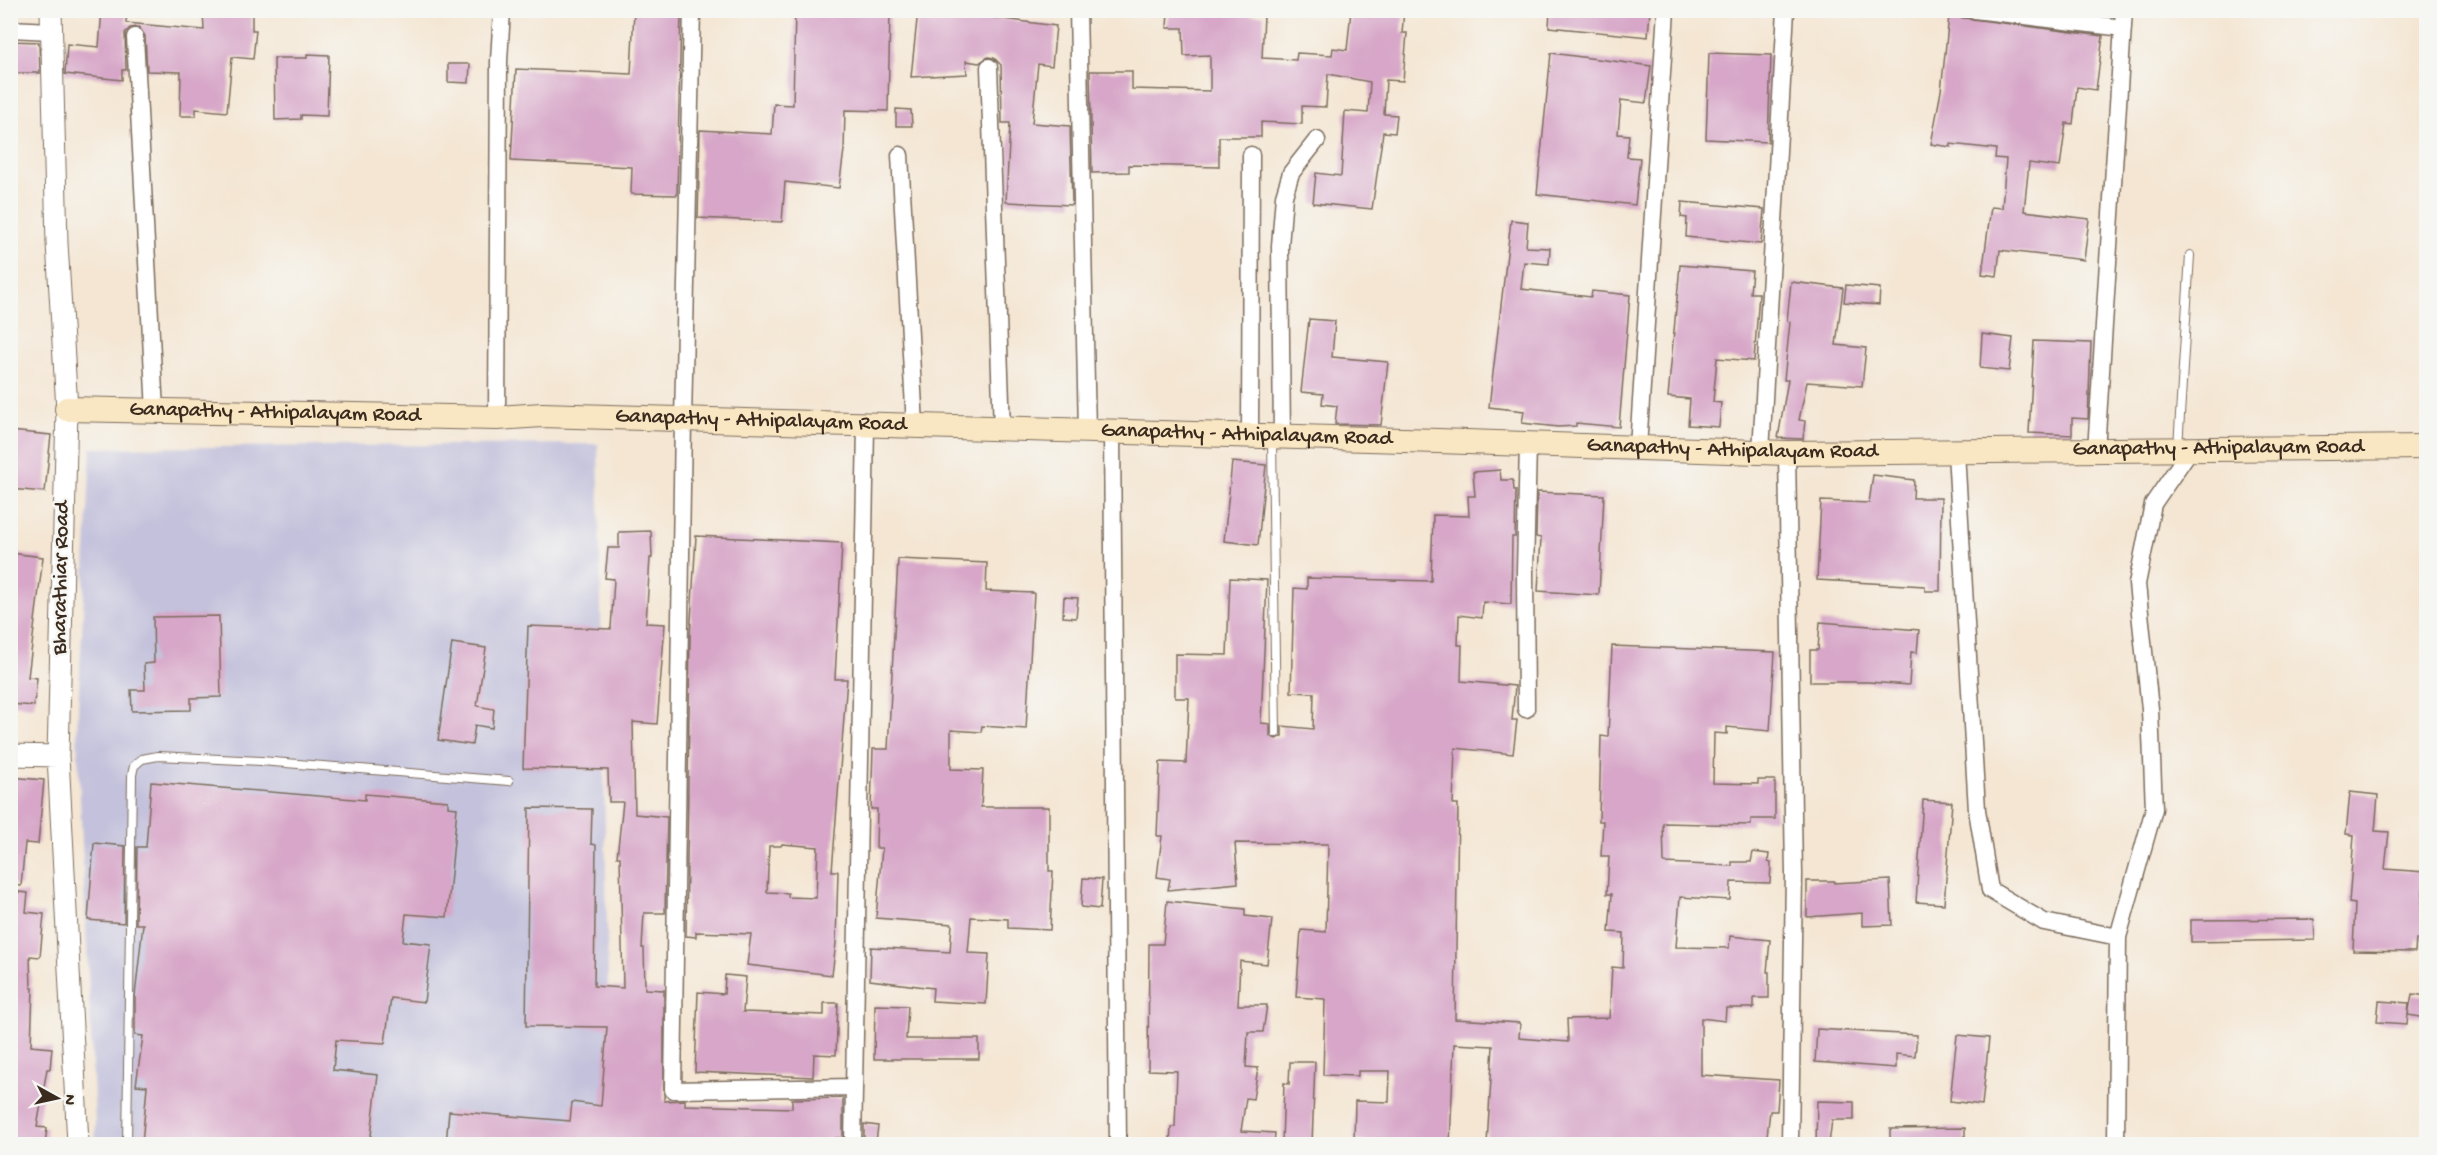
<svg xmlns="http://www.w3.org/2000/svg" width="2437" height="1155" font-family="'Gochi Hand',sans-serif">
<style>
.industrial{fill:#c3c1db}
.building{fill:#d7a6c8;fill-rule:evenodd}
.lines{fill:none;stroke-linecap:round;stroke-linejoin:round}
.service-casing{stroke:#7c6c5d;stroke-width:10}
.minor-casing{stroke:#7c6c5d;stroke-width:19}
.tertiary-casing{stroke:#7c6c5d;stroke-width:23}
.secondary-casing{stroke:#7c6c5d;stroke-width:26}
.service{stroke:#fff;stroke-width:8}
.minor{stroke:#fff;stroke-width:16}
.tertiary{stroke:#fff;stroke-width:21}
.secondary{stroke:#f9e7c3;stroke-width:24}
.labels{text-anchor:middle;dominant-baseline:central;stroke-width:5;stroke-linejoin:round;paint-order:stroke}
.street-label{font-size:22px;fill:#3b2a1e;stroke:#f6f6f2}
</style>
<rect width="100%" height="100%" fill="#f6f6f2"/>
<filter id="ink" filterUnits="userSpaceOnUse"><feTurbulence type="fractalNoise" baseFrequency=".0167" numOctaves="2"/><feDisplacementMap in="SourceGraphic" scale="12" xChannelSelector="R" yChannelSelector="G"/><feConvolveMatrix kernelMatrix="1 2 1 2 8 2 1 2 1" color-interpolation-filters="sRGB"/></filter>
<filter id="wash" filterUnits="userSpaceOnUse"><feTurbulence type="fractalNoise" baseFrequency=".008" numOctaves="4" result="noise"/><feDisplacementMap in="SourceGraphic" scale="24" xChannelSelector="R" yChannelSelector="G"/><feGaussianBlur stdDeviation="1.35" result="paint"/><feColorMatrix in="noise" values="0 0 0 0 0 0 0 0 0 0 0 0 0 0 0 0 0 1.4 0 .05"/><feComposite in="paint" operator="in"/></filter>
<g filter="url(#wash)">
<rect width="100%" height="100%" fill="#f4e6d3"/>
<!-- industrial -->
<path class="industrial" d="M598,444L611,1144H96L77,734L91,448Z"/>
<g id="blocks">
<!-- building -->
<path class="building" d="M102,10H127L126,23L204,30L203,10H252V30H256L253,59L232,57L227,112L196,109V116H180L181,72L147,71L145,36L139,27L130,28L125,33L126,70H122V80L65,74L67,44L99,47Z
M634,10H681L677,195L631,194L632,167L511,161L516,69L631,74Z
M795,10H890L888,111L845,110L844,150L839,188L785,182L782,222L698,218L700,130L772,134L774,104L793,105Z
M918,10H990L989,17L1056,26L1052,66L1038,64L1032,123L1070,126L1072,205L1006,202L1010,123H1002L1001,65L994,58L988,57L979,63L966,61L967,74L911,77Z
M1168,10H1250V15H1264L1262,58L1296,60L1297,53L1332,55L1333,48L1347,50L1351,10H1404L1402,33H1407L1403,81L1386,80L1384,114L1397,115L1395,133L1383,132L1372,209L1313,203L1316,173L1341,176L1345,111L1368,113L1370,82L1328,74L1326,107L1302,106V124L1261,122V137H1219V167L1129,165V172L1092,173L1090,71H1132V89L1210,91V55L1184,56L1183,28H1167Z
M1550,10H1650L1648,37L1549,27Z
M1949,16L2103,36L2096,90L2077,87L2073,124L2066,123L2060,167L2029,163L2024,211L2089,219L2084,260L2000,250L1997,276L1982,274L1991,207L2002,208L2006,159L1995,158L1996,149L1951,144V147L1931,144L1941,91Z
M10,41L39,42L40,73H10Z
M1551,53L1651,66L1646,103L1621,100L1618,134L1629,135L1627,157L1640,158L1635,205L1537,194Z
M1709,53L1771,55L1768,142L1706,139Z
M307,54L329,55L327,116L301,115V119L275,120L274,58H307Z
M448,64H470L469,83L448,82Z
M896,109L911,110L912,126H896Z
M1682,202L1764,209L1761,244L1686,237L1687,218L1681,217Z
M1511,220L1528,222L1526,247L1550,248L1549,264L1524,262L1521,289L1591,297L1592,291L1630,295L1619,427L1576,423V426L1558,427L1522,423L1524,411L1489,407Z
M1680,265L1752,271L1750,293H1759L1754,361L1717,358L1713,402L1721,403L1719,427L1688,425L1690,399L1668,397Z
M1791,282L1843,288L1836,345L1866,348L1862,386L1807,382L1799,420L1805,421L1803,439L1778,438L1788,380H1784L1790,322L1787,321Z
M1846,285L1880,288L1879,305L1844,302Z
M1309,319L1335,321L1332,357L1388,362L1381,425L1335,424L1337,406L1322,404L1323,394L1301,392Z
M1982,334L2013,338L2009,371L1980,368Z
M2034,341L2091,343L2088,419L2072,418V435L2029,433Z
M10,431L51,435L45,492L10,489Z
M1232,462L1266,465L1258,545L1224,541Z
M1500,470L1501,480H1513L1514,490H1516L1515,537H1512L1511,604L1483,602L1482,618L1459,615L1458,645H1462L1461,681L1515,686L1512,720H1517L1513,754L1455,748L1453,804H1458L1455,1019L1520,1023L1519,1038L1568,1042L1567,1019L1609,1018L1612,967L1623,968L1624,933L1609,932L1612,894H1607L1609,856H1601L1603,821H1599L1601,736L1608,737L1612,646L1775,652L1770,731L1727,727V734L1714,733L1713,783L1758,784V780H1775V819H1751V825L1663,823L1664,863L1732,866V862H1751L1753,852L1769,854L1768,862L1771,863L1770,883L1731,882L1730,900L1680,897L1676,947L1729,948L1730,936L1770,940L1767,972H1769V998H1754V1008H1726L1725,1021L1701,1018V1075L1779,1080L1777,1111H1770L1766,1144H1487L1493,1046L1454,1044L1450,1144H1381V1142L1354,1141L1355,1101L1389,1102L1390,1071H1358V1076L1323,1075L1325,999L1296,997L1301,930L1326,932L1328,844L1235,843L1238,883L1168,890L1170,879L1157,877L1162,836H1157L1160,762L1186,763L1189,698H1175V654L1227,655L1230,578L1267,580L1261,723L1270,724V736L1276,739L1282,736V726L1313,729L1314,693L1291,692L1294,588L1307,589V578L1431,581L1433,515L1469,516L1468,496H1475L1473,472Z
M1873,475L1914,480L1913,498H1941L1940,591H1925V586L1817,580L1821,501L1869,503Z
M1537,492L1604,495L1599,595L1538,591L1541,538L1536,537Z
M651,531L652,558H650L646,623L665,624L657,724L633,722L635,814L667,817L665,913H644L642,948H644L645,989L664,990V1101L685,1100V1105L792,1108V1099L843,1098V1138H836V1144H446L449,1111L570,1121L572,1102L601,1106L607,1027L526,1026L529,808L592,809L591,844L596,845L594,986L623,988L620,857H617L623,802H609L608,770L523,768L528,626L611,629L614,579L605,578L608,548H619V532Z
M696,536L842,543L835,679H847L832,871H838L836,943L832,975L747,965L751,934L696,932V937L686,936L690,637ZM782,844L818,847L816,898L788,897V893L767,892L769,846H781Z
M10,553L43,557L28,677L37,678L34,706L10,704Z
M898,559L987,563L986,591L1034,593L1026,729L982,726L981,732L951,730V769L983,770L981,807H1049V871H1053L1050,930L1008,928V919L971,917L968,953L989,954L986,1004L932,1001L933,988L870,980L871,947L950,952L952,924L876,918L882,848H876L877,809H871L873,749H888Z
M1064,597L1078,598L1076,618L1063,617Z
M219,616L221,697L191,698V710L132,711L131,690H145L144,664L154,663L153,617Z
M1820,622L1919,630L1917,653L1911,652L1909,685L1868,682H1810V650H1818Z
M452,643L486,648L477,706L494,709L492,728L475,725L472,745L438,740Z
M10,777L44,780L38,844L25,843L21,886L10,885Z
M151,782L365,800V794L448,801V807L457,808L447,917L406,914L403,941L431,944L424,1002L391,998L385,1043L336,1040L333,1070L378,1075L370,1144H142L147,1086L136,1085L143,1036L135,1035V996L143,924H136L137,847H146Z
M2350,792L2378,795L2375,831L2389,832L2385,869L2425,872L2421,912H2426V939H2416L2415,952L2353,951L2355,904L2349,903L2354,835L2346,834Z
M1923,800L1952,802L1944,904L1916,902Z
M94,843L125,846L124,923L88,920Z
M1083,878L1102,879L1100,909L1081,907Z
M1890,880L1892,925L1862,926V913L1807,917V881H1834V883Z
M10,891L28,893L26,912L44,914L40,957L30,956L31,988H33L31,1046L52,1048L50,1069H47L37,1127L47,1128L45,1144H10V1081L13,1066L10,1065L13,1037H10Z
M1167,901L1245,909V916L1272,919L1267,964L1240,961L1238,1005H1267L1263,1032H1248L1246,1067L1258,1068L1253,1099L1246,1098L1241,1131L1275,1133L1274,1144H1170L1171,1127H1175L1177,1071L1148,1070L1149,944H1163Z
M2314,919L2315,940L2191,942V920Z
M725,975L746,977L743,1012L824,1015V1003H838L836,1055L814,1054L813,1077L695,1072L698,992L724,994Z
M2412,994L2427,996V1018L2408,1015Z
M2379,1001L2409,1003L2407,1024L2377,1022Z
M875,1005L908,1006L906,1039H979V1059H874Z
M1817,1029L1917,1035L1915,1056L1896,1054V1068L1815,1062Z
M1957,1035L1989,1038L1982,1105L1950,1101Z
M1290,1062H1315L1312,1144H1282L1284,1083L1289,1084Z
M1817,1101L1854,1102V1120H1832L1829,1144H1816Z
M864,1124L878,1126L876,1142L864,1140Z
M1965,1128V1144H1890V1129Z"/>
</g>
</g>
<g filter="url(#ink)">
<use href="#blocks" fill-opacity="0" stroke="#7c6c5d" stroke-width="1.5"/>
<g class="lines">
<!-- service casing -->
<g class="service-casing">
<path id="service" d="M1272,437L1276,733
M2178,447L2190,255
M127,1144L132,775L134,766L142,759L158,756L261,761L509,781"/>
</g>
<!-- minor casing -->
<g class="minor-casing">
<path id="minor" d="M692,10L683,420L673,1090L854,1087
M1078,10L1087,432
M1975,10L2123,28
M10,29L51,31
M135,37L155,411
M989,67L1002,429
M900,155L915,426
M497,418L499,61L502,10
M1112,433L1118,1144
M1250,436L1251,155
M1282,437L1280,246L1284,196L1291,173L1317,140
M1638,448L1666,10
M2096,451L2124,10
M1761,452L1786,10
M1956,452L1977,810L1990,890L2044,922L2118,937L2116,1144
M1787,453L1794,874L1790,1144
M1526,709L1525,572L1528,444
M2118,937L2154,809L2150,709L2137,584L2153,504L2190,450
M853,1144L866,426"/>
</g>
<!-- tertiary casing -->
<g class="tertiary-casing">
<path id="tertiary" d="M51,10L57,243L67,409L58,756L78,1144
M10,755L58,756"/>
</g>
<!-- secondary casing -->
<g class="secondary-casing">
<g id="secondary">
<path id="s1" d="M67,409L497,418L542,415L1438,441L1787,453L2426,447"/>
</g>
</g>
<!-- service -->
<use href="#service" class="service"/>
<!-- minor -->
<use href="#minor" class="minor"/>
<!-- tertiary -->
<use href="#tertiary" class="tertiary"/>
<!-- secondary -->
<use href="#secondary" class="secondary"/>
</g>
</g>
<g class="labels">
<!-- street labels -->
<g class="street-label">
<text stroke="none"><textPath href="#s1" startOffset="208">Ganapathy - Athipalayam Road</textPath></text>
<text stroke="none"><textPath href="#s1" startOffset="694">Ganapathy - Athipalayam Road</textPath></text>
<text stroke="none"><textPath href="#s1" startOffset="1180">Ganapathy - Athipalayam Road</textPath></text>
<text stroke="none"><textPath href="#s1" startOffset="1666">Ganapathy - Athipalayam Road</textPath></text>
<text stroke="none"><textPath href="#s1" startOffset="2152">Ganapathy - Athipalayam Road</textPath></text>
<text transform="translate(62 578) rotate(-89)">Bharathiar Road</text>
</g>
</g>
<!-- margin -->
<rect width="2437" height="1155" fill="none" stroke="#f6f6f2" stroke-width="36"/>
<!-- north arrow -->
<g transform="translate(57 1098) rotate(98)" stroke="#f6f6f2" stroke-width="4.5" paint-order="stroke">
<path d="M0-4.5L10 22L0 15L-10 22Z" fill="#3b2a1e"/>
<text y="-9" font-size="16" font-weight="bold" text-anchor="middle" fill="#3b2a1e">N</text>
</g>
</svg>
